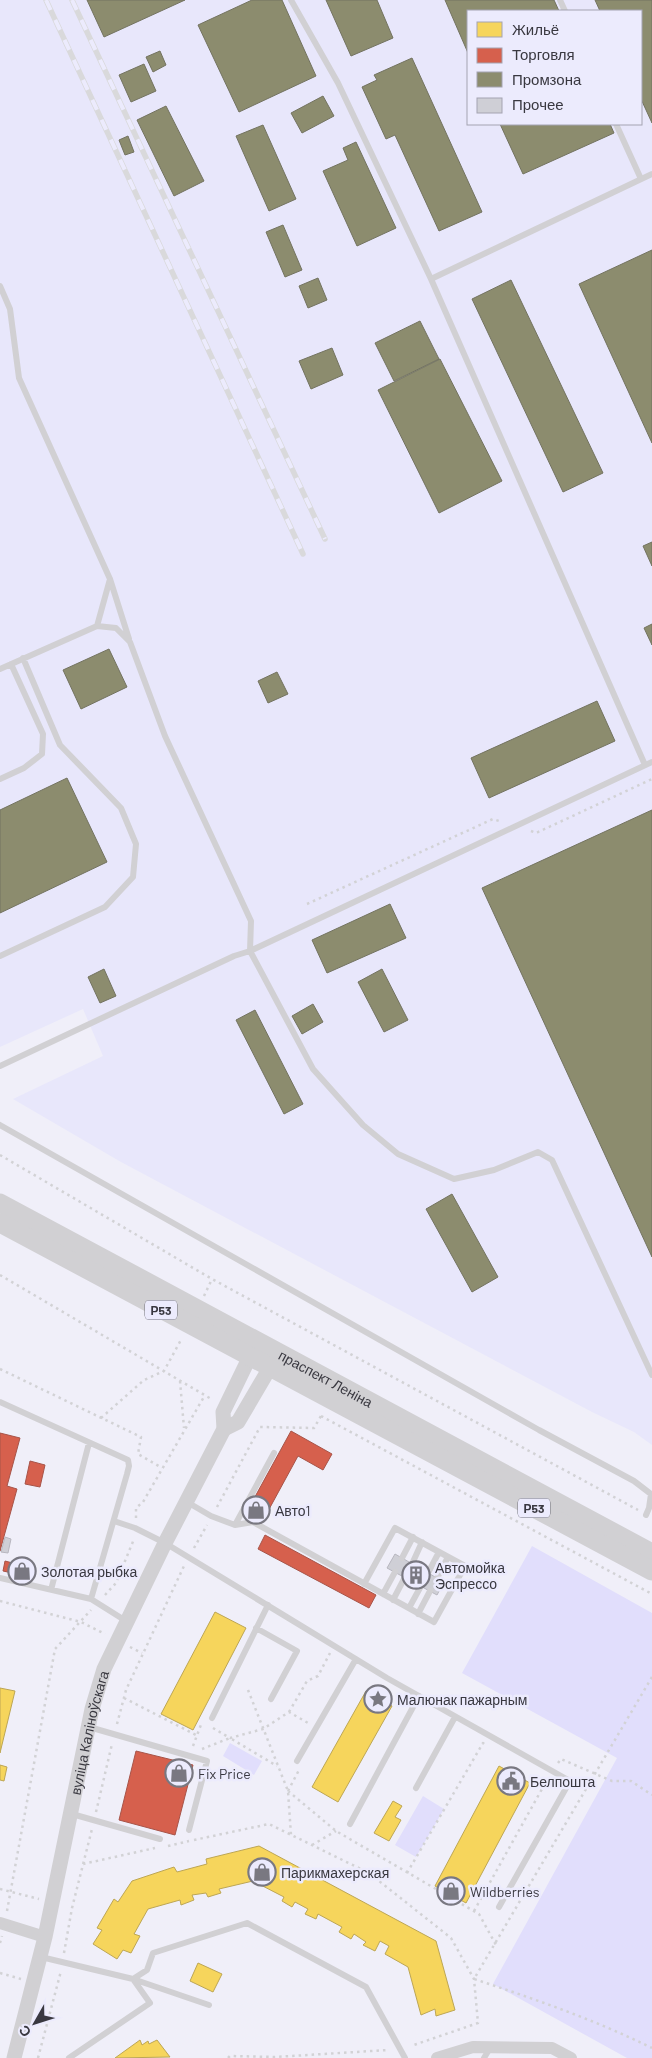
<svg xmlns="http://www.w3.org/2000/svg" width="652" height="2058" font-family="Barlow,sans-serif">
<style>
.built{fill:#e8e7fb;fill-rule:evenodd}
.green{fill:#e1defc}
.homes{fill:#f6d55c;stroke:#bda654}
.shops{fill:#d6604d;stroke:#a75449}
.industry{fill:#8c8c6e;stroke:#737360}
.building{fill:#cfcfd6;stroke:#b8b7c0}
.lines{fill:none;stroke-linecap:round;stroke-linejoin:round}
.path{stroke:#d2d2d5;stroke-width:2.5;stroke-dasharray:2.5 4;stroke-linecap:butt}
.service{stroke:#d1d0d3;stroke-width:6}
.minor{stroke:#d1d0d3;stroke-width:12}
.tertiary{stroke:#d1d0d3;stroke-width:15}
.primary{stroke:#d1d0d3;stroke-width:19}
.rail-casing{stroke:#d9d9db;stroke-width:5.5}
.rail{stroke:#ecebfd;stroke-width:4;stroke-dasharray:11;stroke-linecap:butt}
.labels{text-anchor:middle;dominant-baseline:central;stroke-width:5;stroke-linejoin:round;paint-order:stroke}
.shield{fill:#ecebfd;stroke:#6f6e79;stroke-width:1}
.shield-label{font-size:12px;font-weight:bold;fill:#393840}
.street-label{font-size:14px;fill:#393840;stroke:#ecebfd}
.poi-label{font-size:14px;fill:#393840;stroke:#ecebfd;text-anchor:start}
</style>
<rect width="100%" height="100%" fill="#f0eff9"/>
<!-- built -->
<path class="built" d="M0,0H652V1445L634,1432L592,1412L121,1162L13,1099L103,1056L83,1009L0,1047ZM468,11H641V124H468Z"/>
<!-- green -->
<path class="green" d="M532,1546L652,1613V2058H627L493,1984L617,1758L462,1673Z
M230,1743L262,1761L254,1775L223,1756Z
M423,1796L444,1809L416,1857L395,1845Z"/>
<!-- homes -->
<path class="homes" d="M215,1612L246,1628L193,1730L161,1714Z
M0,1688L15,1691L0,1753Z
M366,1691L392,1706L338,1802L312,1787Z
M0,1765L7,1767L4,1781L0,1780Z
M499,1766L530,1783L466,1903L435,1886Z
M393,1801L402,1806L395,1817L401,1820L389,1841L374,1833Z
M259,1846L436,1941L455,2010L436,2016L435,2009L421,2015L408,1967L385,1954L389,1946L380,1941L375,1951L363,1945L366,1942L354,1934L351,1939L339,1932L342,1927L318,1914L316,1919L305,1914L308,1909L295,1902L292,1907L282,1901L284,1897L253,1881L219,1889L221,1893L208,1897L206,1893L192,1895L194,1900L181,1905L180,1900L148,1909L134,1934L140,1936L131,1953L123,1950L117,1959L93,1944L102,1930L97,1928L114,1899L118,1902L132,1881L174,1867L177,1872L207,1864L206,1859Z
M198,1963L222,1974L213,1992L190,1981Z
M140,2040L142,2045L148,2041L149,2044L157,2040L170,2057L115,2058Z"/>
<!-- shops -->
<path class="shops" d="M291,1431L332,1454L323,1470L298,1456L261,1524L245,1515Z
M0,1433L20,1438L7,1486L17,1489L0,1551Z
M30,1461L45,1465L40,1487L25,1484Z
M265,1535L376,1595L369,1608L258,1549Z
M5,1561L28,1567L26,1576L3,1571Z
M136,1751L193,1765L175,1835L119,1820Z"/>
<!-- industry -->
<path class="industry" d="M87,0H185L104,37Z
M252,0H282L316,76L239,112L198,25Z
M326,0H377L393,38L351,56Z
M445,0H554L559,11H468V53Z
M595,0H652V123L641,99V11H600Z
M160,51L166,65L153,72L146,57Z
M412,58L482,212L439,231L395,135L386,139L362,87L377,80L374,75Z
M144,64L156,91L131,102L119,75Z
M323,96L334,116L302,133L291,113Z
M166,106L204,181L174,196L137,120Z
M500,124H610L614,133L523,174Z
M263,125L296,199L269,211L236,136Z
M128,136L134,152L125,155L119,140Z
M356,142L396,228L357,246L323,171L348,160L343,148Z
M283,225L302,270L285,277L266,232Z
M652,250V443L579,284Z
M318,278L327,300L308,308L299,286Z
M511,280L603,473L563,492L472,299Z
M420,321L439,359L394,381L375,343Z
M332,348L343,375L311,389L299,361Z
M440,359L502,481L439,513L378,390Z
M652,542V566L643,546Z
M652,624V645L644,628Z
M109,649L127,687L81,709L63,670Z
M277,672L288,694L268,703L258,681Z
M597,701L615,741L489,798L471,758Z
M67,778L107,862L0,913V810Z
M652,810V1257L482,888Z
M390,904L406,938L327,973L312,940Z
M104,969L116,996L100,1003L88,977Z
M382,969L408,1020L384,1032L358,982Z
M313,1004L323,1022L302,1034L292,1016Z
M255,1010L303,1104L284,1114L236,1020Z
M452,1194L498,1277L472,1292L426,1209Z"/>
<!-- building -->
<path class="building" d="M5,1537L11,1539L8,1553L1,1552Z
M395,1554L444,1582L437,1595L387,1568Z"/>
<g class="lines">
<!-- path -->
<path class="path" d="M531,831L536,833L652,779
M307,904L493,819L502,822
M0,1155L212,1279L638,1510
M0,1275L213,1400
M204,1296L212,1279
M0,1369L141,1437L138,1454L162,1468
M180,1381L184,1428
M321,1416L652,1594
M101,1418L144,1380L164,1371L182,1338
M217,1507L260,1427L314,1428L321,1416
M136,1518V1508L143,1502L205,1395
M194,1548L207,1525
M105,1595L116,1583L134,1539
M0,1601L81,1622L105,1634
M130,1647L142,1653
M652,1677L474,1979C535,1999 595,2020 652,2048
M248,1690L288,1791L291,1835
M124,1698L196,1735
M289,1712L307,1681L318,1676L330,1653
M117,1724L126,1690L184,1566
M213,1728L230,1738L263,1729L289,1712L308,1723
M193,1746L202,1722
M202,1749L230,1738L277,1766
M558,1763L561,1759L612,1781H631L652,1795
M288,1791L299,1770
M288,1791L336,1831L479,1914L496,1945
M96,1812L112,1744
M194,1840L269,1824L369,1873L451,1938L474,1979L478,2023L411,2046
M312,1845L336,1831
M168,1846L189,1841
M83,1864L155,1848
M407,1873L483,1743L484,1744
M0,1889L39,1899
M7,1911L55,1649L91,1610
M474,1911L547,1780
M0,1943L2,1936
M64,1953L72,1908L92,1829
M0,1973L21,1979
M38,2058L61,1971
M228,2058L230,2056L275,2057L388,2050"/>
<!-- service -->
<path class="service" d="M291,0L338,83L431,279L645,765
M560,0L565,11
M616,124L641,179
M431,279L652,174
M0,286L10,309L19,378L110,579L129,639
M97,626L110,579
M0,669L97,626L116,628L130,642L165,736L251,921L250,951L234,956L0,1066
M652,762L250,951L313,1069L363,1125L398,1154L454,1179L494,1170L538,1152L552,1160L652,1375
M0,779L24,768L42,754L43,734L11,664
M0,956L105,907L133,877L136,844L121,808L60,745L23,658
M0,1125L539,1430L634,1481L651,1494L649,1508L646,1515
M0,1402L128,1460L129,1466L127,1474L91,1599
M187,1502L211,1516L235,1525L274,1453
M114,1521L135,1528L165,1543L387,1678L570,1781L499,1907
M235,1525L253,1522L434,1622L465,1566L395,1528L364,1584
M402,1558L413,1537
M412,1564L422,1542
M428,1573L439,1552
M0,1578L91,1599L126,1621
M437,1578L448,1557
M51,1590L89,1443
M383,1594L395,1572
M393,1600L405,1577
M409,1608L421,1586
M418,1614L430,1591
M256,1628L297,1651L271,1699
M212,1718L268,1605
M89,1727L207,1761L189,1830
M297,1761L356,1659
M416,1788L455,1717
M72,1814L160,1839
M350,1824L419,1696
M41,1957L133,1979L147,1970L153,1953L247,1923L366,1987L405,2058
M133,1979L209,2005
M69,2058L150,2003L133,1979
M484,2058L490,2048"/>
<!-- minor -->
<path class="minor" d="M0,1923L45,1937
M437,2058L473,2047L552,2048L571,2058"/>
<!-- tertiary -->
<g class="tertiary">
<path d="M224,1429L238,1422L275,1359"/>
<path id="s1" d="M14,2058L45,1937L92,1709L104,1669L165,1543L224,1429L223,1412L254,1348"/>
</g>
<!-- primary -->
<g class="primary">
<path id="s2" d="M0,1203L652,1553"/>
<path d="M0,1223L652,1571"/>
</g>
<!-- rail casing -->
<g class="rail-casing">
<path id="rail" d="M46,0L303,554
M72,0L325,539"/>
</g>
<!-- rail -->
<use href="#rail" class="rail"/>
</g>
<!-- icons -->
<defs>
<g id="shop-ring" transform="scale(1.4375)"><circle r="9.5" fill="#ecebfd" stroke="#797881" stroke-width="1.5"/><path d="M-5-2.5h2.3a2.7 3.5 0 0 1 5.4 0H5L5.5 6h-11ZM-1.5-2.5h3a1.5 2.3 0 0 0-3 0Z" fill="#797881"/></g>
<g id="building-ring" transform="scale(1.4375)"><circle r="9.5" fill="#ecebfd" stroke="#797881" stroke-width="1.5"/><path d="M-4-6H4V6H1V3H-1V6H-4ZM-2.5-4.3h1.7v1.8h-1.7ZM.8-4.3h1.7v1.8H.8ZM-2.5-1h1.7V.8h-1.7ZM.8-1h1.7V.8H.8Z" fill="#797881"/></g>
<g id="sight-ring" transform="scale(1.4375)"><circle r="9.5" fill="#ecebfd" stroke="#797881" stroke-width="1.5"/><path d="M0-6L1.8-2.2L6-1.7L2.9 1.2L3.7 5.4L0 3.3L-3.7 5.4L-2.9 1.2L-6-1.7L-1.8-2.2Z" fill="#797881"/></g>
<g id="civic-ring" transform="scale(1.4375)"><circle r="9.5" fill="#ecebfd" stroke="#797881" stroke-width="1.5"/><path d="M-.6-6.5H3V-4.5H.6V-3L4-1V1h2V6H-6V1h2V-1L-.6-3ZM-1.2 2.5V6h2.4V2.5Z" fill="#797881"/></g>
</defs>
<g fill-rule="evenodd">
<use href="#shop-ring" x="256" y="1510"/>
<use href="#shop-ring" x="22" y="1571"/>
<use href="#building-ring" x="416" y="1575"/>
<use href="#sight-ring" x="378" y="1699"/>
<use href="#shop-ring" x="179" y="1773"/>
<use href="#civic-ring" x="511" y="1781"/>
<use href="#shop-ring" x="262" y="1872"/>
<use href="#shop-ring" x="451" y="1891"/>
</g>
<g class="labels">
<!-- shield labels -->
<g class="shield">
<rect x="145" y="1300.5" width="32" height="19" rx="4"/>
<rect x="518" y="1498.5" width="32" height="19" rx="4"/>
</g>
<g class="shield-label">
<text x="161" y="1310">Р53</text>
<text x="534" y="1508">Р53</text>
</g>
<!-- street labels -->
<g class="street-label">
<text stroke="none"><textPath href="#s2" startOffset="370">праспект Леніна</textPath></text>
<text stroke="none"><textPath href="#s1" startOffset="334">вуліца Каліноўскага</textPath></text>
</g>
<!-- poi labels -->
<g class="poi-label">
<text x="275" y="1510">Авто1</text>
<text x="435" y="1567">Автомойка<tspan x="435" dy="16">Эспрессо</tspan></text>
<text x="41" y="1571">Золотая рыбка</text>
<text x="397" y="1699">Малюнак пажарным</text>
<text x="198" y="1773">Fix Price</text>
<text x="530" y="1781">Белпошта</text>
<text x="281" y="1872">Парикмахерская</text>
<text x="470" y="1891">Wildberries</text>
</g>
</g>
<!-- legend -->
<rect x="467" y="10" width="175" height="115" fill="#ecebfd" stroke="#a4a3b1"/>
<rect x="477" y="22" width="25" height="15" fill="#f6d55c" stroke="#a4a3b1"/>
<text x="512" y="35" font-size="15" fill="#393840">Жильё</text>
<rect x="477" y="48" width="25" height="15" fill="#d6604d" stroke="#a4a3b1"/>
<text x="512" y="60" font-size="15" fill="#393840">Торговля</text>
<rect x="477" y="72" width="25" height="15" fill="#8c8c6e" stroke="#a4a3b1"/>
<text x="512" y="85" font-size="15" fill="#393840">Промзона</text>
<rect x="477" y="98" width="25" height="15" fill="#cfcfd6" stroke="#a4a3b1"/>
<text x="512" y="110" font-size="15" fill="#393840">Прочее</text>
<!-- north arrow -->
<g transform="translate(35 2023) rotate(231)" stroke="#ecebfd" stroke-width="4" paint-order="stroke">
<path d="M0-4L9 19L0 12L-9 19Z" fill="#393840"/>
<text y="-8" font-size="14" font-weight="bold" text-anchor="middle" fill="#393840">С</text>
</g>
</svg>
